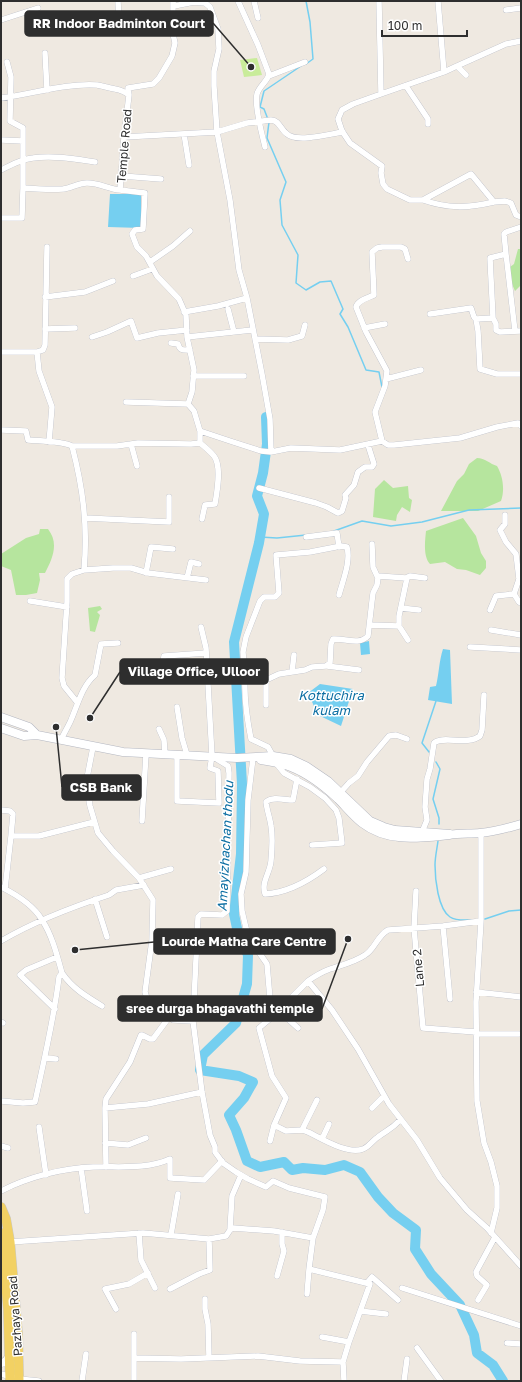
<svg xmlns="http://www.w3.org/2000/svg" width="522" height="1382" font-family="'Golos Text',sans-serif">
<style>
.green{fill:#b6e59e}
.pitch{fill:#c9ec9a}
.water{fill:#75cff0}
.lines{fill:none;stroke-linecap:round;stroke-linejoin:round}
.stream{stroke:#75cff0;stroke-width:1.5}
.river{stroke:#75cff0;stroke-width:10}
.street-casing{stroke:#b4b7c1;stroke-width:6}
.secondary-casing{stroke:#b4b7c1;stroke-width:9}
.primary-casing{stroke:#c9c9c9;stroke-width:10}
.street{stroke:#fff;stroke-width:5.5}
.secondary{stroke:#fff;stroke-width:8}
.primary{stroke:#f2d163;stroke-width:9}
.labels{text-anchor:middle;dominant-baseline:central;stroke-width:3;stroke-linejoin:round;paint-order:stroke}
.street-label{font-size:12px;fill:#2e2e2e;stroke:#fff}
.water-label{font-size:13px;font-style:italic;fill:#0d6fa3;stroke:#fff}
.leader{fill:none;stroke:#2e2e2e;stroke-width:1.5}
.callout-dot{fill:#2e2e2e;stroke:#fff;stroke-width:1.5}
.callout{fill:#2e2e2e;stroke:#2e2e2e;stroke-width:1.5}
.callout-label{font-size:13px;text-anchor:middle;font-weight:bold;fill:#fff}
</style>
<rect width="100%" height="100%" fill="#efe9e1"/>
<!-- green -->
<path class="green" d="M518,249H521V285L515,291L506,270L514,264Z
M477,458C485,458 490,464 497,466C503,476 505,490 501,501L478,511H441L457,481L464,474L469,464Z
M384,480L393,488L408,486L409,498L412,500L410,512L402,507L397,515L396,521L373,517L375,489Z
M463,518L476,536L481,553L486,561V568L480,575L466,570L457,569L445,562L430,564C423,557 425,541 426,531Z
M40,529H48C59,543 53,558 45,573H39L40,580L37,593L26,595H16L11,570L1,566V554L26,538L39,534Z
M100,606L102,609L97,612L100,615L95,632L90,631L88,608Z"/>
<!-- pitch -->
<path class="pitch" d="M257,58L262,75L244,77L240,60Z"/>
<!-- water -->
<path class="water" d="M110,194H141V228L108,227Z
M369,641L370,654L361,655L360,643Z
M443,649L450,650L452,704L428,700L430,687L436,686C439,674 439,661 443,649Z
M320,684L353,689L341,726L318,715L308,693Z"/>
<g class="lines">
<!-- stream -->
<path class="stream" d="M306,64L313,59L310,22L306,1
M301,66L264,91L260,107L264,109L269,122L267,138L286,182L280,200L282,225L298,255L296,283L306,290L320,282L331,281L343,309L340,314L348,327L366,370L379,372L382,387
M334,531L362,521L391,526L422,522L469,510L521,508
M260,537L277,538L306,535
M429,752L422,743L436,701
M436,762L440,769L433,799L439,818V824
M438,841C437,849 435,857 435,865C435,879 438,909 450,917C456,921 464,920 471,920
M485,919L509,911L521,910"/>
<!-- river -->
<path class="river" d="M266,417L267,444L263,473L257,496L264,514L259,543L234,642L242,784L241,854L234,914L238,933L248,955L247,984L236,1023L203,1055L200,1070L239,1076L253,1082L244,1098L229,1115L236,1130L247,1161L260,1167L284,1162L292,1170L303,1168L325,1170L344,1165L360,1172L378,1197L393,1213L416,1230L415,1249L431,1274L460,1305L474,1335L477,1353L493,1365L503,1381"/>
<!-- street casing -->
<g class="street-casing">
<path id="street" d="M118,1L119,22
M238,1L258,45L269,74C268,81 259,86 257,94C254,106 262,134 265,147
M254,1L258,18
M379,1L381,94L353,104L342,110L338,119L342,131L350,143L382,166L381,173L383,184L387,189L410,200H423L471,174L494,202L505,201L511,203L516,215L521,217
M174,6L194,2L205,3L210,7L218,29L219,49L214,71V86L217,132L230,200L239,270L247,298L262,374L270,419L271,452
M506,10L521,8
M1,20L38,8
M45,53L47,90
M7,62L11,77L10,121L23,128V188
M457,66L506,44L521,41
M444,72L457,66L466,75
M269,76L305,62
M406,86L428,119V124
M381,94L444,72L438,1
M1,98C33,94 65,83 97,85C103,86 109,88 115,89C121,90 124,91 129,95L128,88L153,84L159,78L172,56L175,43L171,25L173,11V1
M184,134L189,165
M124,137L217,132L247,123L271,120C279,120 281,130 287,134C297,143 330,134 343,132
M1,140L23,141
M1,170C11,165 21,159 33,158C53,155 75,159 95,162
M122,176L161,179
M120,190L145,193L143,229L135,230L132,234L137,247L146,256L157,276L179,299L186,315L187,337L194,370L192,392L188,404L194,411L200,431
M423,200C449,209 468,208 494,202
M1,218H22L23,188C36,189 50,190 63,189C71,188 79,183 87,183C100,183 108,189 120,190L124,137L129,95
M521,227L506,232L504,234L506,254L490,258L493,318L496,324V330L500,332L521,331
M506,254L515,331
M150,262L173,246L190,231
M133,276L152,269
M45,297L85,292L113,281
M228,309L234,332
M184,312L218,306L247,298
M430,314L471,308L474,317L476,319L493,318
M476,319L478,331L480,369L497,374H521
M364,328L385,324
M45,329L75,328
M92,337L107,332L131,321L137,338L158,333L187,330
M187,337L252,330
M255,339L288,340L302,336L305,325
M171,343L178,344C180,351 183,350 190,350
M1,352H37L43,350L45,345L47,247
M37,352L39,371L52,407L49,442
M193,376H244
M386,379L421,370
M126,402L188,404
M1,430L26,431L28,440C39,441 62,441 72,446H117L138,443L191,444L200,443V431L230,441L261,451L271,452L291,448L340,450L382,441L388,445H394L460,438L497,427L518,423L521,426
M382,441L375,412L385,386L387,371L366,332L356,307C358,300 368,298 374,295L372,252L377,248L382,247H401L405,249L408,259
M200,443C205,447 210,451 214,456C222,466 217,492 215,504L205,505L202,519
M131,444L137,466
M72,446C83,488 88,526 84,570L72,574L67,579V602L62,678L64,686L77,702
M259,488L316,503L327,507L338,513L342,511L346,498L345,495L354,485L358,472L365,467H372L374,464L368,445
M505,515V524L500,530L506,542L516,554L519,579L514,594
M85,518L169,522V497
M306,537L337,533L339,547
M84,570L113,568H131L148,573L206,580
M146,573L151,547L173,549
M378,576L406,578L410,576L425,578
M187,578L191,562L199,564
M407,578L399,616V626L408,640
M30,601L67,607
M401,608L419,610
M490,610L496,596L514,594L519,602L521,603
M370,625L399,626
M491,630L521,635
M470,647L521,650
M327,666L359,670
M162,670L164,656L206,653
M292,672L294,655
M245,679L243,652L246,637L260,601L264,597H275L279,593L276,555L310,552L341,546L347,547C351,561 343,580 339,595
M266,705V680
M177,707L182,738L187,755
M159,729L164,740L165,754
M61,740C64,733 68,727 71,720C78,704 82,686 95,675L101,644L118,643
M93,747L86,783L90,806L98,833L113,851L139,878L153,900L152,940L145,992L147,998L162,1008L173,1020L193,1021L202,1092L210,1135L215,1147V1152L223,1163L236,1172L248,1179L266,1187L273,1181L289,1188L325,1197L323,1210L313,1238
M177,754V801L219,803L218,771L210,768L212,756L206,648L201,627
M273,756L268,747L251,739C247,719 244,699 245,679L266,680L279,674L305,670L312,667L326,666L330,663L331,644L333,639C345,638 359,646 368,636L372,601L373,593L377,585L378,578L373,567L372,544
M253,758L248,800L246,872L241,894L242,911L246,928L256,948L267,964L270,999L278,1010L298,1028
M276,763L284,773L310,787L325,798L336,810L339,818L342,843L312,845
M297,779L293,800C285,800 272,796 266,802C267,811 270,818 271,826C273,837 272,850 271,861C270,873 261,882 265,894C286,893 308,881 324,869
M340,793L349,783L358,776L367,762L389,736L396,735L407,739
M1,810L10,811L13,814L11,836H39L94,822
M142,821L146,754
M422,832L427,820L425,807L427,779L430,769L434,743C443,735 467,746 480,736L482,730L484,695
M481,833V921L476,1002L477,1101L484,1143L491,1162L497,1186V1208L491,1233
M139,878L171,869
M1,887C15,894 34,906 42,920C52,935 57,955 62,973L59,977C54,1019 44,1060 35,1102L23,1103L1,1101
M5,889L11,836
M416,891L414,928L423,1028L476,1032
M95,899L107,937
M481,921L443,926L388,930C377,936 375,949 365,955C355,962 342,965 330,969C322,972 315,976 308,981L332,1010L358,1049L389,1104L417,1140L440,1178L467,1210L487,1228L521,1266
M443,926L450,999
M1,941C35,921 72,907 109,895L116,890L144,885
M62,973C72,988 87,997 102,1006
M476,992L521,997
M55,1009L20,975L26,970L57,957
M193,1021L198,917L201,914L222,915L227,911L229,773L228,766L215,758
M1,1022L3,1023
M476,1034H519
M45,1058L56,1059
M105,1108L148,1104L202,1092
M372,1108L384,1096
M274,1125L286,1098L272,1076L259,1028L271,1018L308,981
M39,1127L46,1175
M302,1130L317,1100
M322,1139L329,1124
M270,1141L274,1125L286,1131L302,1130L308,1132C322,1139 348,1155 363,1149C369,1147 373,1140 378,1137C387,1130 392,1129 400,1120
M105,1143L128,1145L146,1138
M1,1146L8,1148
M106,1167L105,1108L106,1099L130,1062L141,1035H142L150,1039H153L170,1016
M81,1168L87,1211
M1,1191C28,1177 63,1168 93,1167C118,1166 146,1170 170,1159V1178L204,1180L222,1161
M230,1230L232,1196L241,1175
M139,1233L141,1260L155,1288
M171,1235L178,1194
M10,1242L143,1233L209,1239L226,1236L230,1230L233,1228L274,1231L313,1238L309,1269L370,1284L349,1342L343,1362L344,1381
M277,1276L284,1251L282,1244V1232
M367,1283L372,1277L398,1300
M402,1288L521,1326
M170,1289L199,1274L210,1270L209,1239
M307,1294L309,1269
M205,1299V1309L208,1324L209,1358
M478,1300L487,1285L477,1276L476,1272L495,1237
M116,1309L105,1289L129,1284L148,1273
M360,1311L386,1314
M322,1337L349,1342
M507,1343L521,1344
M417,1348L441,1381
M134,1358L181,1359L258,1356L300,1361L343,1362
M1,1374L19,1379L39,1381
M82,1381L86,1354
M134,1381V1334
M404,1381L407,1359"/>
</g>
<!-- secondary casing -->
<g class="secondary-casing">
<path id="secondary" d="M1,717L29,727L37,735
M1,728L24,736L37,735L123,752L237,758L273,756L291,759L306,766L328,781L370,821L384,827L395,830L450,834
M261,760C271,762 281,763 291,767C309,774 324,786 338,799C346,807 353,816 362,823C388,843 419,838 449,835C459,833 470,834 480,833C494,832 508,828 521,824
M1,1363L5,1362L10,1356"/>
</g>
<!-- primary casing -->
<g class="primary-casing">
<path id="primary" d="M1,1207L6,1219L10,1242L18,1335L19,1381
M1,1233L8,1309L10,1381"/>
</g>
<!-- street -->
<use href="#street" class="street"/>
<!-- secondary -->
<use href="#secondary" class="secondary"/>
<!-- primary -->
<use href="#primary" class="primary"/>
</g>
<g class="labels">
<!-- street labels -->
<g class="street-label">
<text transform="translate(124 146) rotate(-85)">Temple Road</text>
<text transform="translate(418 968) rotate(-95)">Lane 2</text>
<text transform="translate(15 1316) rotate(-94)">Pazhaya Road</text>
</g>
<!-- water labels -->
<g class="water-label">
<text x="331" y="695">Kottuchira<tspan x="331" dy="15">kulam</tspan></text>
<text transform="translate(225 846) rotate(-87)">Amayizhachan thodu</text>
</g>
</g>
<!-- callouts -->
<path class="leader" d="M251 67L213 23M90 718L120 672M56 727L62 787M75 950L154 942M348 939L322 1009"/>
<g class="callout-dot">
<circle cx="251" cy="67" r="4"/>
<circle cx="90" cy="718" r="4"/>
<circle cx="56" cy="727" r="4"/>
<circle cx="75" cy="950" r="4"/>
<circle cx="348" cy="939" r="4"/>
</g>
<g class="callout">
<rect x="25" y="11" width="188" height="25" rx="4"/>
<rect x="120" y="659" width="148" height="25" rx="4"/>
<rect x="62" y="775" width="79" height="25" rx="4"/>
<rect x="154" y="929" width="181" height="25" rx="4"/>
<rect x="118" y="996" width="204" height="25" rx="4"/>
</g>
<g class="callout-label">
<text x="119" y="28">RR Indoor Badminton Court</text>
<text x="194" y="676">Village Office, Ulloor</text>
<text x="101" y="792">CSB Bank</text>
<text x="244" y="946">Lourde Matha Care Centre</text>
<text x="220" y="1013">sree durga bhagavathi temple</text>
</g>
<!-- border -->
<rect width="522" height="1382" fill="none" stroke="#2e2e2e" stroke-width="4"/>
<!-- scale -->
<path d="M382 30v6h85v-6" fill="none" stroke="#2e2e2e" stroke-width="2"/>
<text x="388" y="30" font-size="12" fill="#2e2e2e" stroke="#ffffff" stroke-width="3" paint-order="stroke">100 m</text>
</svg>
